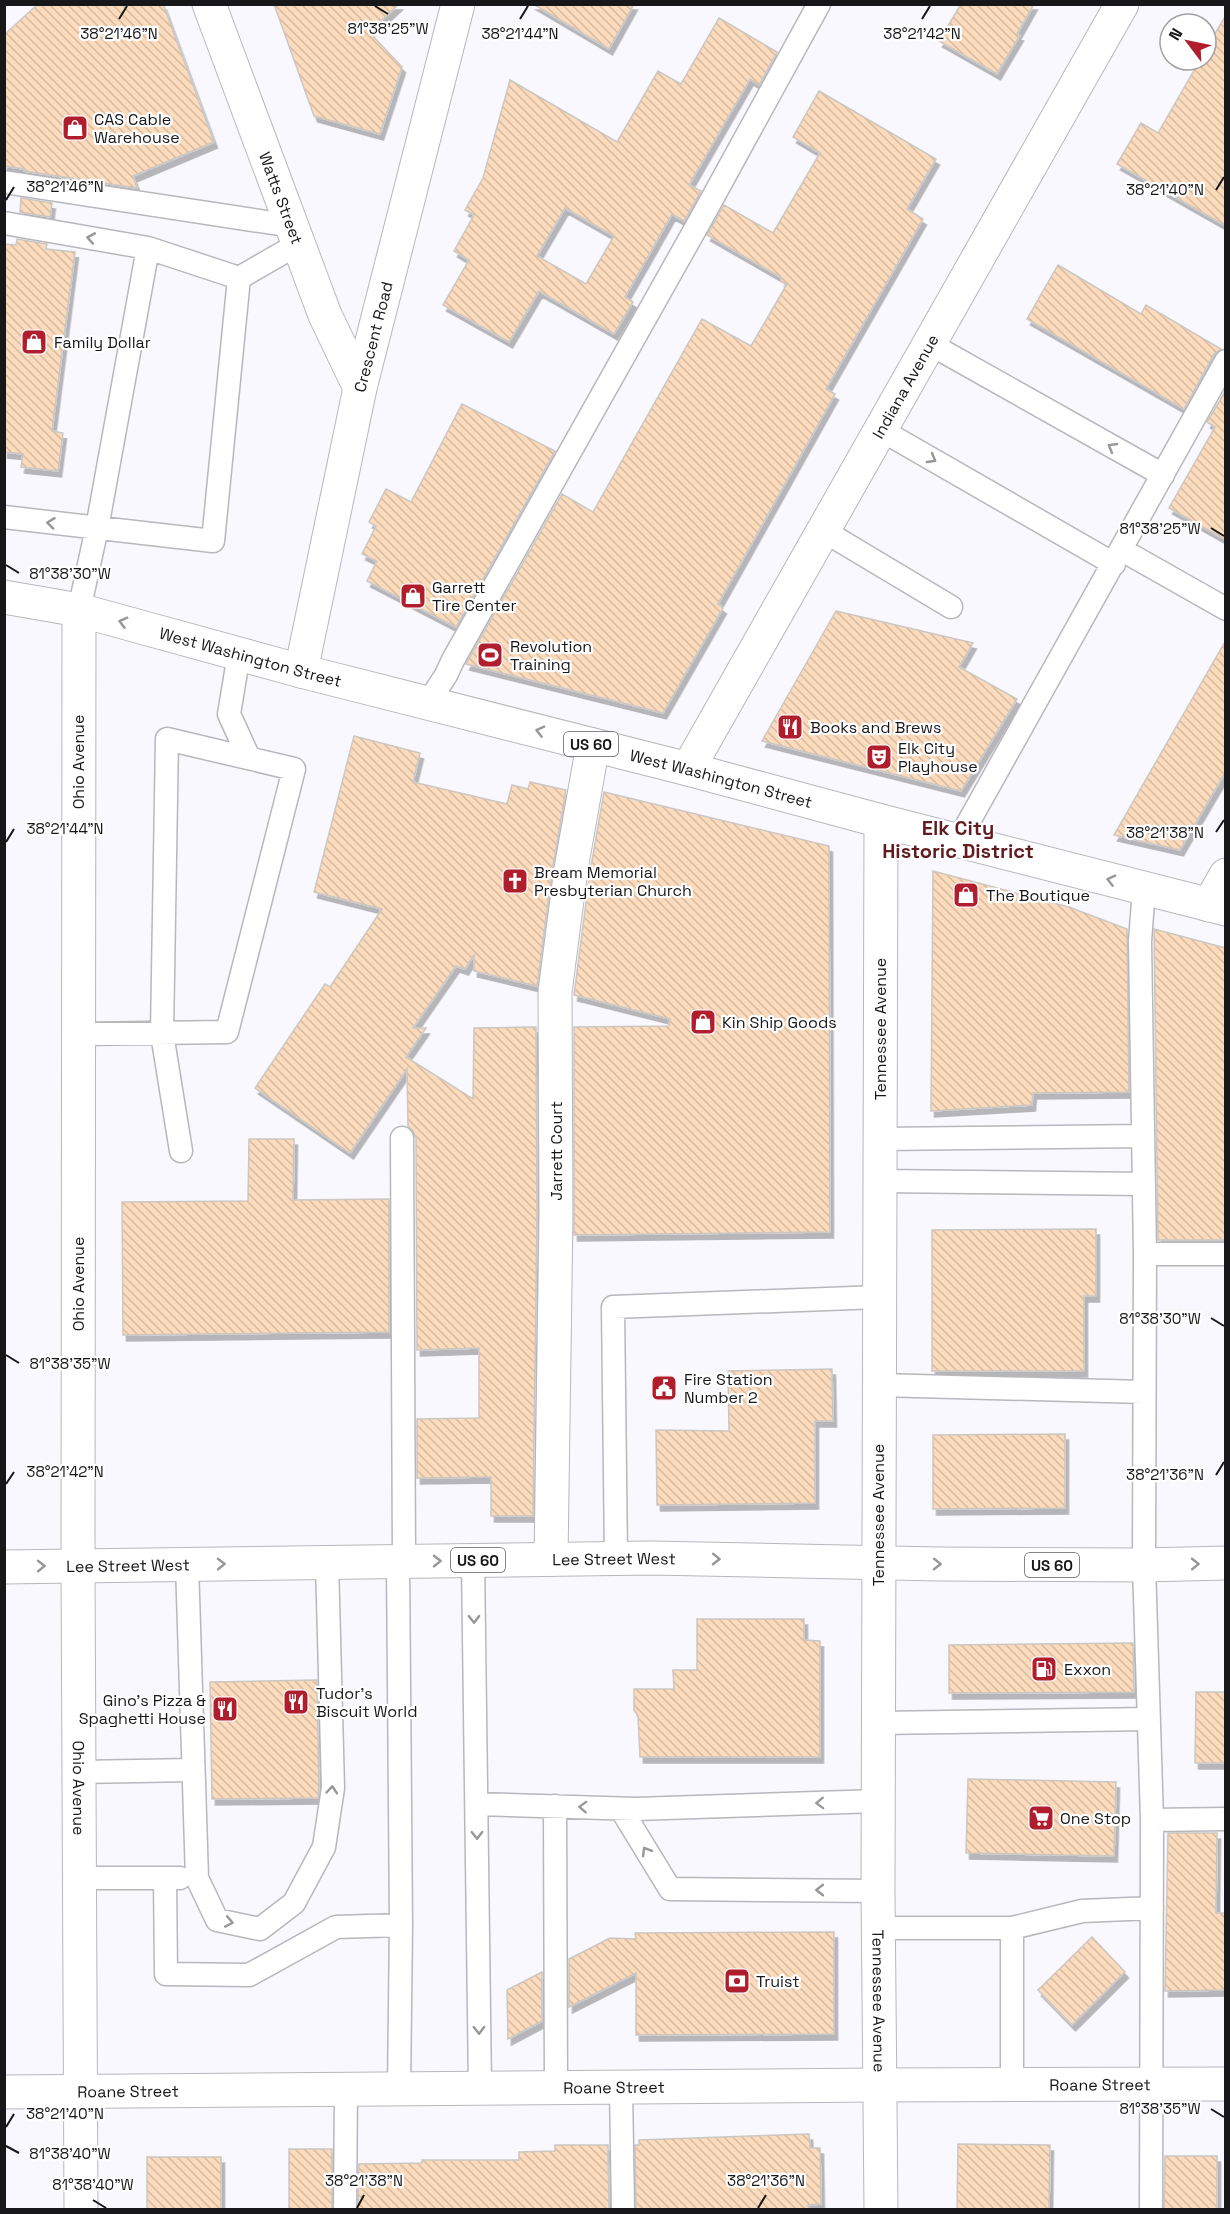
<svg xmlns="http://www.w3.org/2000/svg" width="1230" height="2214" font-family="'Space Grotesk',sans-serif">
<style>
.building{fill:url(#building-back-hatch);stroke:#ccc7c2;stroke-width:1.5;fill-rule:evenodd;filter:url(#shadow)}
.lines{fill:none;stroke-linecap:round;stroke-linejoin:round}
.lane-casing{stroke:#b7b7bd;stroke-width:25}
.street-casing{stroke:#b7b7bd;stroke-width:35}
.secondary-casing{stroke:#b7b7bd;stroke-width:35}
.primary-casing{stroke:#b7b7bd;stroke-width:35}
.lane{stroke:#fff;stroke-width:22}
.street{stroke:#fff;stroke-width:33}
.secondary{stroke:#fff;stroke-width:33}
.primary{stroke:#fff;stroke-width:33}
.oneway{stroke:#979798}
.ticks{fill:none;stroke:#171719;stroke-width:2}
.labels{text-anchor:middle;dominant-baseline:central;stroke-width:4.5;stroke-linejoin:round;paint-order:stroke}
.shield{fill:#fff;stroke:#5d5d5e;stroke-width:1.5}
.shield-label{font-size:15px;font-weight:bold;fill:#171719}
.poi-label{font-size:16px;fill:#171719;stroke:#fff;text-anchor:start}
.street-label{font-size:16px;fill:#171719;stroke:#fff}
.quarter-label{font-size:20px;font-weight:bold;fill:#611c1f;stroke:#fff}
.ticks-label{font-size:15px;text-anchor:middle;fill:#171719;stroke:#fff;stroke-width:4.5;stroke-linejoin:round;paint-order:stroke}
</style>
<defs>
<pattern id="building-back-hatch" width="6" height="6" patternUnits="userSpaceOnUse" patternTransform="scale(1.5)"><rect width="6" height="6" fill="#fbdbbc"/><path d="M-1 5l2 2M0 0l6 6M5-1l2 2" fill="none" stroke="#d6bba1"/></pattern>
<filter id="shadow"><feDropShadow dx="3.5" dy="6" stdDeviation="0" flood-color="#0004"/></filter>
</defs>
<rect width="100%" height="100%" fill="#f8f8fe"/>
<!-- building -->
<path class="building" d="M38,4H163L214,142L133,176L137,188L24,171V169L4,166V35Z
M274,4H399L369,32L402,67L380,134L314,116Z
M533,4H634L609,49Z
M961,4H1034L1017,34L1020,35L997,74L939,41Z
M1226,15V226L1117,164L1141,123L1158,133L1200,60H1206V49Z
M719,18L777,52L759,85L750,79L689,185L701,191L684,221L672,214L625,297L633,302L614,334L539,291L509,342L443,305L469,260L454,251L474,215L465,210L483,178L510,80L617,142L658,71L681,84ZM565,208L614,236L586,284L537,256Z
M819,91L936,159L907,209L923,219L826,389L835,394L718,604L723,608L663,713L466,664L562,494L593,512L702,319L751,346L787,284L781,281L782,278L707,235L724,205L773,233L820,153L793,137Z
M21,198L52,203L50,217L20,212Z
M17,239L47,244L46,249L75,252L52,431L63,433L58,471L21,467L23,454L4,452V244L16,245Z
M1058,265L1141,314L1146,305L1221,349L1214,354L1184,409L1027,319Z
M1226,390V540L1169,508L1215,427L1207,422Z
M462,404L555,451L456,627L367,581L377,561L362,554L376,526L369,522L386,489L411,502Z
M836,611L973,643L959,667L1017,699L961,791L762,741Z
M1226,640V771L1180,850L1114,835Z
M354,736L420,753L413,782L507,804L512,785L528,789L530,782L566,790L553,866L537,986L474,971V955L465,969L456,966L413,1028H426L406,1057L473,1099L474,1028L536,1027L537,1215L533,1516H491V1477L417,1478V1419L479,1418V1348L417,1350L416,1138L413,1131L408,1126L407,1069L350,1153L255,1088L325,984L330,987L382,909L314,892Z
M604,792L829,846L830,1232L574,1235V1027L669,1026L670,1019L574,995L590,872Z
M933,871L1069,907L1127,929L1129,1092L1033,1093L1032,1105L931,1111Z
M1154,929L1226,948V1240H1158Z
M249,1139H294L293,1200L389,1199V1332L123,1335L122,1202L248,1201Z
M1096,1229V1296H1084V1371H932V1230Z
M832,1369L833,1421H815V1503L657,1505L656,1430L729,1431L728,1371Z
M1065,1434V1508L933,1509V1435Z
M697,1619H804V1640L820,1641V1757H640L638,1716L634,1710V1689H674L673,1670H697Z
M1133,1643L1134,1692L949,1693V1645Z
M317,1680L319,1787L318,1798L212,1799L210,1682Z
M1196,1692H1226V1763H1195Z
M968,1779L1116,1782L1114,1856L966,1853Z
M1168,1833H1217L1216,1913H1226V1990L1165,1991Z
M834,1932V2034L636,2035V1973L569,2007V1959L610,1938L636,1939L635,1933Z
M1092,1937L1125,1972L1072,2025L1038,1990Z
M542,1972V2021L508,2039L507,1990Z
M809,2134L810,2148H820L821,2204L808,2205L809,2210H636L635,2145H639V2140Z
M958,2144L1050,2145L1049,2210H957Z
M555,2145H608L609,2210H358L359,2164L422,2163V2160H519V2152L555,2151Z
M289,2149H332V2210H289Z
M1165,2156H1217V2210H1164Z
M147,2157H221V2210H147Z"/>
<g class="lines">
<!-- lane casing -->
<g class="lane-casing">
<path id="lane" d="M4,182L292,226
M4,223L148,248L239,278L213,541L4,517
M239,278L298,244
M930,344L1163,475
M881,430L1114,564
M824,531L951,607
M1122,550L1226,609
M79,610L97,528L148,248
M239,654L229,714L249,758
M428,703L446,675L453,660L701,219L819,4
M958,841L1226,361
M1144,889L1140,941L1145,1254
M78,1034L227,1032L294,769L167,739L162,1034L181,1151
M402,1138L404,1561
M880,1139L1142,1136
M880,1181L1143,1184
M879,1385L1144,1392
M616,1558L613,1307L879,1297
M473,1560L480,2088
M398,1562L401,1925L399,2089
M187,1564L197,1878L217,1920L260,1929L294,1903L324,1847L333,1788L327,1562
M878,1723L1149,1719
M80,1772L193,1770
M477,1804L636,1809L878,1801
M555,1806L556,2087
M621,1809L670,1889L878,1891
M1152,1820L1226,1819
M80,1878H180
M165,1878L166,1974L249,1975L336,1927L401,1925
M878,1928H1012L1082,1911L1152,1908
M1012,1928V2085
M621,2087L623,2210
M345,2210L346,2089
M1151,2210L1152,1820L1144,1565L1145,1254H1226"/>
</g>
<!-- street casing -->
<g class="street-casing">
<g id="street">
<path id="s1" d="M209,4L325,315L360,388"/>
<path id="s2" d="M79,610L78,1566L81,2210"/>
<path id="s3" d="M301,671L360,388L458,4"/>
<path id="s4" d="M688,769L1122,4"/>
<path d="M1209,905L1226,875"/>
<path d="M551,1559L556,1215L555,992L571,869L593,745"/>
<path id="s5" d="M4,2092L878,2085L1226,2084"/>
</g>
</g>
<!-- secondary casing -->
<g class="secondary-casing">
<g id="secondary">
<path id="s6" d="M881,821L878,1891L881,2210"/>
</g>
</g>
<!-- primary casing -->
<g class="primary-casing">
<g id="primary">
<path id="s7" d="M4,597L79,610L301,671L688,769L881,821L1226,909"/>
<path id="s8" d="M4,1567L651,1558L939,1564L1144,1565L1226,1563"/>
</g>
</g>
<!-- lane -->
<use href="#lane" class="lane"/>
<!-- street -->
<use href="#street" class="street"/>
<!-- secondary -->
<use href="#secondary" class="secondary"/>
<!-- primary -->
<use href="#primary" class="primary"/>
</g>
<!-- one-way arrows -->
<defs><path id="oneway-chevron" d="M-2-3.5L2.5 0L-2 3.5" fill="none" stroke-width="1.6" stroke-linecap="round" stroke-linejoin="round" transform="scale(1.5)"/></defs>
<g class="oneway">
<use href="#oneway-chevron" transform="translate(91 238) rotate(-170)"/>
<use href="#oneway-chevron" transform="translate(1112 447) rotate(-150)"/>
<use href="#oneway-chevron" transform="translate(932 459) rotate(30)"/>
<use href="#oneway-chevron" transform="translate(51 523) rotate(-173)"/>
<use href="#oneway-chevron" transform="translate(123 622) rotate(-165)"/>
<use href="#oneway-chevron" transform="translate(540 731) rotate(-166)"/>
<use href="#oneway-chevron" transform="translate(1111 880) rotate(-166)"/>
<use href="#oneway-chevron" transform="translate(716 1559) rotate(1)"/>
<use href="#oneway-chevron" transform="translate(437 1561) rotate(-1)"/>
<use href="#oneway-chevron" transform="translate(221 1564) rotate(-1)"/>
<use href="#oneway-chevron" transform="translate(937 1564) rotate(1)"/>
<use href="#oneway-chevron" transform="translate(1195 1564) rotate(-1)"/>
<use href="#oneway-chevron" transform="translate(41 1566) rotate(-1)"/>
<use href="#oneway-chevron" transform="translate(474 1619) rotate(89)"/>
<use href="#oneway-chevron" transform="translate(332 1790) rotate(-85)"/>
<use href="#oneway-chevron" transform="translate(820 1803) rotate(178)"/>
<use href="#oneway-chevron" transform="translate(583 1807) rotate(-178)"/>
<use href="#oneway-chevron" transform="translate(477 1835) rotate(89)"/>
<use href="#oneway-chevron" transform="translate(646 1851) rotate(-121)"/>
<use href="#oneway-chevron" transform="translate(820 1890) rotate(-180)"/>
<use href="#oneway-chevron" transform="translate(229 1922) rotate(11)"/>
<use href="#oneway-chevron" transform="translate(479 2030) rotate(89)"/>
</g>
<!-- ticks -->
<path class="ticks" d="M375,6L388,14M119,19L127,6M520,19L528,6M922,19L930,6M1216,190L1224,177M6,200L14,187M1211,528L1224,536M6,565L19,573M1216,832L1224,820M6,842L14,829M1211,1318L1224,1326M6,1355L19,1363M1216,1475L1224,1462M6,1484L14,1472M1211,2109L1224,2117M6,2127L14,2114M6,2146L19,2153M93,2200L106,2208M357,2208L364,2195M758,2208L766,2195"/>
<!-- icons -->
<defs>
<g id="shop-square" transform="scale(1.35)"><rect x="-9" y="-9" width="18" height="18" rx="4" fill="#b01d2d" stroke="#fff"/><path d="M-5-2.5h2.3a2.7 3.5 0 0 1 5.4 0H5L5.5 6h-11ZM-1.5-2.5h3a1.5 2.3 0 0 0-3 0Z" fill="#fff"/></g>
<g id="stadium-square" transform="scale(1.35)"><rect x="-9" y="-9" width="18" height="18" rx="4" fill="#b01d2d" stroke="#fff"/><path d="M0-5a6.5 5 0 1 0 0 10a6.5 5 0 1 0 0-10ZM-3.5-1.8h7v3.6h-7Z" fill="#fff"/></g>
<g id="restaurant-square" transform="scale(1.35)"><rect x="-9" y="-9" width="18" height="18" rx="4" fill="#b01d2d" stroke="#fff"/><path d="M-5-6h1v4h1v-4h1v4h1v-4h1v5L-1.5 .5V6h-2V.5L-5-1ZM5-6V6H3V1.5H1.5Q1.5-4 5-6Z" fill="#fff"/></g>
<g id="theatre-square" transform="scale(1.35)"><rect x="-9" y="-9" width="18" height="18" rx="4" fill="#b01d2d" stroke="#fff"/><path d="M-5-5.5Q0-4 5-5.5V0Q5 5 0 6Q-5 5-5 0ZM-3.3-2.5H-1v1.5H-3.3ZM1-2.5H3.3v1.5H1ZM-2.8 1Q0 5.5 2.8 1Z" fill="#fff"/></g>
<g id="church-square" transform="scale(1.35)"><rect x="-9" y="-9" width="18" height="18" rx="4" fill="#b01d2d" stroke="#fff"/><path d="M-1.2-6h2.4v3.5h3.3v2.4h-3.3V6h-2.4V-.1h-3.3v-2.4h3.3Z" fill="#fff"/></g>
<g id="civic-square" transform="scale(1.35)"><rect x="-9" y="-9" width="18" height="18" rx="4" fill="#b01d2d" stroke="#fff"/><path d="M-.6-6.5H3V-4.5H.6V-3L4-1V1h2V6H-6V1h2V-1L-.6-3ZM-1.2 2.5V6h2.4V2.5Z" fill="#fff"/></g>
<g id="fuel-square" transform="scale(1.35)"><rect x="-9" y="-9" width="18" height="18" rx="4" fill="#b01d2d" stroke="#fff"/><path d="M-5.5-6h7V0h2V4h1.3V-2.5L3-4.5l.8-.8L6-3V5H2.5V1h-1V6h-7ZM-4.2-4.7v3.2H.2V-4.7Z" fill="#fff"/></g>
<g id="supermarket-square" transform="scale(1.35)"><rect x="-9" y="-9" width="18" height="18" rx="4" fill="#b01d2d" stroke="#fff"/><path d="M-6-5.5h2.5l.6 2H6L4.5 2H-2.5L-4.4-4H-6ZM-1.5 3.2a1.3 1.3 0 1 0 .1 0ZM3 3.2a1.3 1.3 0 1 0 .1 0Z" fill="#fff"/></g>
<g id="bank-square" transform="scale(1.35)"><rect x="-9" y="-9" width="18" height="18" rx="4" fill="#b01d2d" stroke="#fff"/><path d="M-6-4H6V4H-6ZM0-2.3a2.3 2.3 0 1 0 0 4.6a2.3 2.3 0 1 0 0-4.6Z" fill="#fff"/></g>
</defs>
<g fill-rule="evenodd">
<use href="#shop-square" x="75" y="128"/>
<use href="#shop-square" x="34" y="342"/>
<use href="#shop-square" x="413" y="596"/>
<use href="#stadium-square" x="490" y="655"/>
<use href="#restaurant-square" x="790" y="727"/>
<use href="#theatre-square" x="879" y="757"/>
<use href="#church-square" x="515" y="881"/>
<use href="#shop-square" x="966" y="895"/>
<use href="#shop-square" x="703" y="1022"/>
<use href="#civic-square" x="664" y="1388"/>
<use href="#fuel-square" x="1044" y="1669"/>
<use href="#restaurant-square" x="296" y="1702"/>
<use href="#restaurant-square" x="225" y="1709"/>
<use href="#supermarket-square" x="1041" y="1818"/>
<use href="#bank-square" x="737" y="1981"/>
</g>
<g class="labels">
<!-- shield labels -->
<g class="shield">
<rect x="564" y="732" width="54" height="24" rx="4.5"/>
<rect x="451" y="1548" width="54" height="24" rx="4.5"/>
<rect x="1025" y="1553" width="54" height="24" rx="4.5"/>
</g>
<g class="shield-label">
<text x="591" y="744">US 60</text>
<text x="478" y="1560">US 60</text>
<text x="1052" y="1565">US 60</text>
</g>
<!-- poi labels -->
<g class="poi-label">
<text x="94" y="119">CAS Cable<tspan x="94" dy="18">Warehouse</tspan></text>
<text x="54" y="342">Family Dollar</text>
<text x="432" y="587">Garrett<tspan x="432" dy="18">Tire Center</tspan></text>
<text x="510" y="646">Revolution<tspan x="510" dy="18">Training</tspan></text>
<text x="810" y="727">Books and Brews</text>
<text x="898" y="748">Elk City<tspan x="898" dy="18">Playhouse</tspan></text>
<text x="534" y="872">Bream Memorial<tspan x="534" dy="18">Presbyterian Church</tspan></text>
<text x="986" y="895">The Boutique</text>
<text x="722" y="1022">Kin Ship Goods</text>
<text x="684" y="1379">Fire Station<tspan x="684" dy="18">Number 2</tspan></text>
<text x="1064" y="1669">Exxon</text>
<text x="316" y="1693">Tudor's<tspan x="316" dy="18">Biscuit World</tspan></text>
<text x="206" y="1700" text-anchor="end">Gino's Pizza &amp;<tspan x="206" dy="18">Spaghetti House</tspan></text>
<text x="1060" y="1818">One Stop</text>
<text x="756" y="1981">Truist</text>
</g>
<!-- street labels -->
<g class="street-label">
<text stroke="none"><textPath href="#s1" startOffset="207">Watts Street</textPath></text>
<text stroke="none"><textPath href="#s3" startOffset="342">Crescent Road</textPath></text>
<text stroke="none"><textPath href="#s4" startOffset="440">Indiana Avenue</textPath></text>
<text stroke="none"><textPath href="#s7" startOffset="254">West Washington Street</textPath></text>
<text transform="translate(78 762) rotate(-90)">Ohio Avenue</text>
<text stroke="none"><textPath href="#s7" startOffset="740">West Washington Street</textPath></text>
<text transform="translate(880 1029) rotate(-90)">Tennessee Avenue</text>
<text transform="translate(556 1151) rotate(-90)">Jarrett Court</text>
<text transform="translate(78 1284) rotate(-90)">Ohio Avenue</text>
<text transform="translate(878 1515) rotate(-90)">Tennessee Avenue</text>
<text stroke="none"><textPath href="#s8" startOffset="610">Lee Street West</textPath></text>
<text stroke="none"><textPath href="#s8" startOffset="124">Lee Street West</textPath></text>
<text stroke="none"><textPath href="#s2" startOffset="1178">Ohio Avenue</textPath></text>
<text stroke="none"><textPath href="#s6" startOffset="1180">Tennessee Avenue</textPath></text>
<text stroke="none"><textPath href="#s5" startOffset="1096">Roane Street</textPath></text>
<text stroke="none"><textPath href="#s5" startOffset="610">Roane Street</textPath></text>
<text stroke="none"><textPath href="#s5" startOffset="124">Roane Street</textPath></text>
</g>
<!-- quarter labels -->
<g class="quarter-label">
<text x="958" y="828">Elk City<tspan x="958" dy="23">Historic District</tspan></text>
</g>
</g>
<g class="ticks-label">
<text x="388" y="34">81°38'25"W</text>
<text x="119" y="39">38°21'46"N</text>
<text x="520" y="39">38°21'44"N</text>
<text x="922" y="39">38°21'42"N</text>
<text x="65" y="192">38°21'46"N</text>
<text x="1165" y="195">38°21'40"N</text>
<text x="1160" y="534">81°38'25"W</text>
<text x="70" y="579">81°38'30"W</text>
<text x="65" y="834">38°21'44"N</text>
<text x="1165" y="838">38°21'38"N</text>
<text x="1160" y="1324">81°38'30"W</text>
<text x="70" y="1369">81°38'35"W</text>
<text x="65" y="1477">38°21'42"N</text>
<text x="1165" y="1480">38°21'36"N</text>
<text x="1160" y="2114">81°38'35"W</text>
<text x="65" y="2119">38°21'40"N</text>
<text x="70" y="2159">81°38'40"W</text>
<text x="364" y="2186">38°21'38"N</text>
<text x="766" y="2186">38°21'36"N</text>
<text x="93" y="2190">81°38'40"W</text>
</g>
<!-- border -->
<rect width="1230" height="2214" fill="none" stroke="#171719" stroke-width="12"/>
<!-- north arrow -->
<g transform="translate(1188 42) rotate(302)"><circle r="28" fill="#ffffff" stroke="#a2a2a3" stroke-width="1.5"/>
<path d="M0-4.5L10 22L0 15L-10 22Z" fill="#b01d2d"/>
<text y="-9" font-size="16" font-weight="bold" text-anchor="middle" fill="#171719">N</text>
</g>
</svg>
